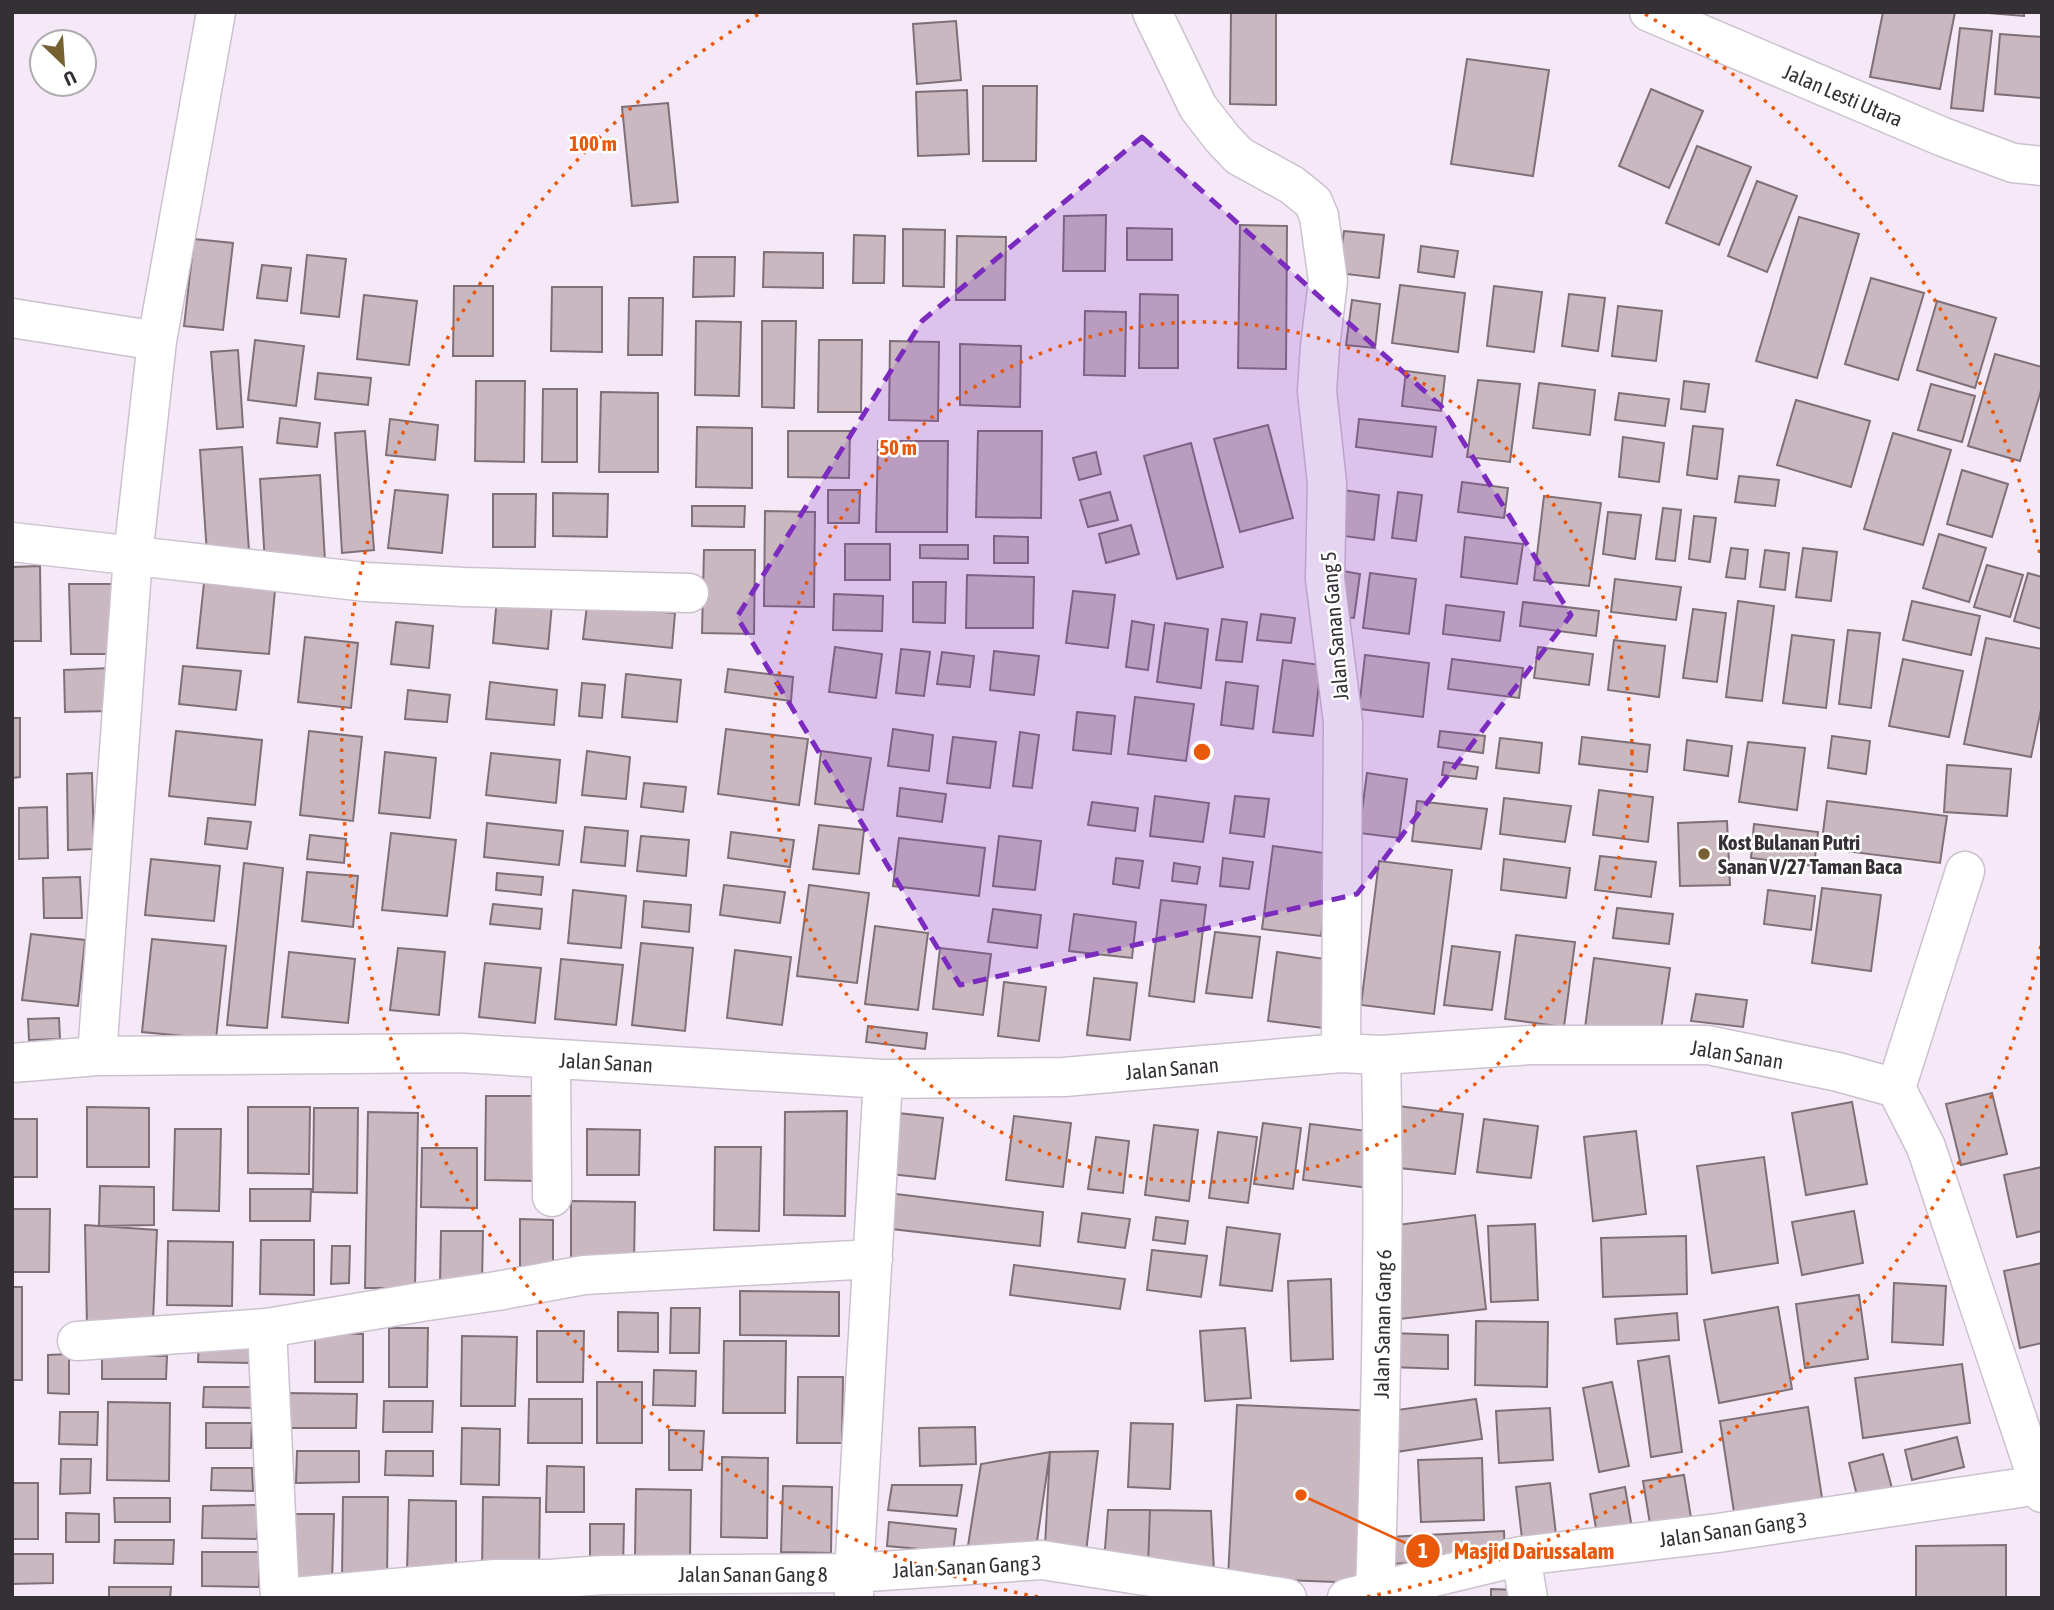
<svg xmlns="http://www.w3.org/2000/svg" width="2054" height="1610" font-family="'Asap Condensed',sans-serif">
<style>
.building{fill:#cab8c1;stroke:#7f6f77;stroke-width:2}
.lines{fill:none;stroke-linecap:round;stroke-linejoin:round}
.minor-casing{stroke:#ccc1cf;stroke-width:41}
.minor{stroke:#fff;stroke-width:38}
.marked{fill:#7b2cbf;fill-opacity:0.2;stroke:#7b2cbf;stroke-width:5;stroke-dasharray:14 9;stroke-linejoin:round}
.ring{fill:none;stroke:#e8590c;stroke-width:3.5;stroke-dasharray:3.5 7}
.poi-dot{fill:#776131;stroke:#fff;stroke-width:2.5}
.labels{text-anchor:middle;dominant-baseline:central;stroke-width:5;stroke-linejoin:round;paint-order:stroke}
.street-label{font-size:21px;fill:#353036;stroke:#fff}
.poi-label{font-size:21px;font-weight:bold;fill:#353036;stroke:#fff;text-anchor:start}
.centre{fill:#e8590c;stroke:#fff;stroke-width:3.5}
.ring-label{font-size:21px;text-anchor:middle;font-weight:bold;fill:#e8590c;stroke:#fff;stroke-width:5;stroke-linejoin:round;paint-order:stroke}
.leader{fill:none;stroke:#e8590c;stroke-width:2.5}
.callout-dot{fill:#e8590c;stroke:#fff;stroke-width:2.5}
.mark-label{font-size:21px;text-anchor:middle;font-weight:bold;fill:#fff}
.callout-label{font-size:23px;text-anchor:middle;font-weight:bold;fill:#e8590c;stroke:#fff;stroke-width:5;stroke-linejoin:round;paint-order:stroke}
</style>
<rect width="100%" height="100%" fill="#f5e9f8"/>
<!-- building -->
<path class="building" d="M1231,12H1276V105L1230,104Z
M1883,12H1955L1940,89L1870,77Z
M1976,12H2024V16Z
M956,21L961,80L917,84L913,24Z
M1960,28L1992,31L1983,111L1951,108Z
M2000,34L2042,37V98L1995,94Z
M1467,59L1549,70L1533,176L1451,164Z
M983,86H1037L1036,161H983Z
M1651,89L1703,111L1669,188L1619,166Z
M967,90L969,154L918,156L916,92Z
M668,103L678,202L632,206L622,107Z
M1697,146L1751,167L1719,245L1666,223Z
M1757,181L1797,196L1767,272L1728,256Z
M1106,215L1105,271H1063L1064,216Z
M1799,217L1859,234L1817,378L1756,361Z
M1240,225L1287,226L1286,369L1238,368Z
M1127,228L1172,229V260H1127Z
M903,229L945,230L944,287L903,286Z
M1344,231L1384,235L1379,278L1338,273Z
M854,235L885,236L884,283H853Z
M957,236L1006,237L1005,300H956Z
M194,239L233,243L223,330L184,326Z
M1421,246L1458,251L1454,277L1418,272Z
M764,252L823,253V288L763,287Z
M307,255L346,259L339,317L301,313Z
M694,257H735L734,296L693,297Z
M262,265L291,268L287,301L257,298Z
M1871,278L1924,293L1898,380L1845,364Z
M1400,285L1465,293L1458,352L1392,343Z
M454,286H493V356H453Z
M1494,286L1542,292L1534,352L1487,346Z
M552,287H602V352L551,351Z
M1140,294L1178,295V368H1139Z
M1569,294L1605,298L1598,351L1562,346Z
M364,295L417,301L409,365L357,359Z
M629,298H663L662,355H628Z
M1352,300L1380,304L1375,348L1346,345Z
M1937,301L1996,318L1975,388L1917,370Z
M1618,306L1662,311L1656,361L1612,356Z
M1085,311L1126,312L1125,376L1084,375Z
M696,321L741,322L739,396L695,395Z
M762,321H796L794,408L762,407Z
M255,340L304,346L296,406L248,400Z
M819,340H862L861,412H818Z
M890,341L939,342L938,421L889,420Z
M960,344L1021,346L1020,407L960,405Z
M238,350L243,427L217,429L211,352Z
M1995,354L2042,367V387L2020,461L1968,446Z
M1406,371L1445,376L1441,411L1402,406Z
M318,373L371,378L368,405L315,399Z
M1478,380L1520,384L1510,462L1467,457Z
M476,381H525L524,462L475,461Z
M1684,381L1709,384L1705,412L1681,409Z
M1539,383L1595,390L1590,435L1533,428Z
M1931,384L1975,396L1962,442L1918,430Z
M543,389H577V462H542Z
M601,392L658,393V472H599Z
M1619,393L1669,399L1665,426L1615,420Z
M1796,400L1870,421L1851,487L1777,465Z
M280,418L320,423L317,447L277,443Z
M390,419L438,425L435,460L386,455Z
M1359,419L1436,427L1432,457L1356,447Z
M1268,425L1293,518L1240,532L1214,439Z
M1693,426L1723,429L1717,479L1687,475Z
M697,427L752,428V488L696,487Z
M365,431L374,550L342,553L335,433Z
M788,431H850L849,478L788,477Z
M978,431H1042L1041,518L976,517Z
M1893,433L1951,450L1923,545L1864,529Z
M1623,437L1664,443L1659,482L1619,477Z
M878,441H948L947,532H876Z
M1191,443L1223,567L1177,579L1144,456Z
M242,447L249,551L207,554L200,450Z
M1096,452L1101,474L1079,480L1073,458Z
M1962,470L2008,484L1992,537L1947,524Z
M320,475L325,561L265,564L260,479Z
M1739,476L1779,480L1775,506L1735,502Z
M1462,482L1508,488L1504,518L1458,512Z
M395,490L448,495L442,553L388,548Z
M828,490H860L859,523H828Z
M1343,490L1379,495L1374,540L1336,535Z
M1110,492L1118,520L1088,527L1080,500Z
M1398,492L1422,495L1416,541L1392,538Z
M553,493L608,494L607,537L553,536Z
M493,494H536L535,547H493Z
M1544,496L1601,503L1589,586L1534,580Z
M692,506H745L744,527L692,526Z
M1663,508L1681,510L1675,561L1656,559Z
M765,511L815,512L814,607L764,606Z
M1608,512L1641,515L1635,559L1603,554Z
M1694,516L1716,518L1710,562L1689,559Z
M1131,525L1139,554L1106,563L1099,534Z
M1939,534L1986,548L1969,602L1923,588Z
M994,536L1028,537V563H994Z
M1465,537L1523,544L1517,584L1461,577Z
M845,544H890V580H845Z
M920,545H968V559L920,558Z
M1731,548L1748,550L1745,579L1726,577Z
M1803,548L1837,552L1831,601L1796,597Z
M704,550H755L754,634L702,633Z
M1765,550L1789,553L1785,590L1760,587Z
M1987,565L2023,575L2010,617L1974,607Z
M40,566L41,641H12V567Z
M1343,571L1360,574L1354,618L1336,616Z
M1370,573L1416,579L1409,634L1363,628Z
M2028,573L2042,577V629L2014,621Z
M967,575L1034,577L1033,628H966Z
M1615,579L1681,587L1676,620L1611,612Z
M913,582H946L945,623L913,622Z
M204,583L275,590L269,654L197,648Z
M69,584H117L119,654H71Z
M1073,591L1115,595L1108,648L1066,643Z
M834,594L883,596L882,631L833,630Z
M497,598L552,604L548,649L493,643Z
M1738,601L1774,606L1762,701L1726,697Z
M1912,601L1980,616L1971,655L1903,640Z
M1523,602L1599,611L1596,636L1520,626Z
M587,605L675,613L672,648L583,639Z
M1446,605L1504,612L1500,641L1443,634Z
M1693,609L1726,613L1717,682L1683,678Z
M1261,614L1295,618L1291,643L1257,640Z
M1222,619L1247,622L1242,662L1216,660Z
M1132,621L1154,625L1148,670L1126,667Z
M396,622L433,626L429,668L391,664Z
M1165,623L1208,629L1201,688L1157,682Z
M1848,630L1880,633L1871,708L1839,704Z
M1792,635L1834,640L1826,708L1783,703Z
M305,637L358,643L351,708L298,702Z
M1986,638L2042,649V705L2031,757L1964,744Z
M1614,640L1665,646L1659,697L1608,690Z
M835,647L882,654L876,698L829,692Z
M1538,647L1593,654L1589,685L1534,678Z
M901,649L930,652L924,696L896,693Z
M994,651L1039,656L1034,695L990,690Z
M942,652L974,656L970,687L937,684Z
M1365,655L1429,663L1423,717L1359,709Z
M1452,659L1523,668L1519,698L1448,689Z
M1903,659L1963,671L1949,737L1889,726Z
M1283,660L1321,665L1313,736L1273,732Z
M183,666L241,671L236,710L179,704Z
M111,668L112,711L65,712L64,670Z
M728,669L793,677L791,701L725,692Z
M626,674L681,680L677,722L622,717Z
M490,682L557,690L554,725L486,719Z
M1226,682L1258,686L1253,729L1221,725Z
M582,683L605,685L602,718L579,716Z
M408,690L450,695L447,722L405,719Z
M1135,697L1194,704L1186,761L1128,754Z
M1077,712L1115,716L1111,754L1073,750Z
M12,718H20V777L12,778Z
M726,729L808,739L799,805L718,794Z
M893,729L933,735L929,771L888,766Z
M176,731L262,740L255,805L169,796Z
M309,731L362,737L353,821L300,815Z
M1440,731L1485,736L1483,753L1438,747Z
M1020,732L1039,735L1032,788L1013,786Z
M1832,736L1870,741L1866,774L1828,768Z
M953,737L996,742L990,788L947,783Z
M1582,737L1650,745L1647,772L1579,764Z
M1500,738L1542,743L1539,773L1496,768Z
M1687,740L1732,746L1728,776L1684,770Z
M1748,742L1805,748L1797,810L1739,802Z
M587,751L630,757L626,799L582,795Z
M821,751L871,758L863,810L815,804Z
M385,752L436,758L430,818L379,813Z
M491,753L560,760L556,803L486,795Z
M1444,762L1478,767L1476,779L1442,775Z
M1947,765L2011,769L2007,816L1944,812Z
M92,773L94,849L68,850L67,774Z
M1367,773L1407,779L1399,838L1359,833Z
M644,783L686,787L683,812L641,807Z
M900,788L946,794L942,822L897,816Z
M1599,790L1653,797L1648,842L1593,835Z
M1155,796L1209,803L1203,842L1150,836Z
M1235,796L1269,799L1264,837L1230,833Z
M1504,798L1571,806L1565,842L1500,834Z
M1417,801L1487,809L1481,849L1412,841Z
M1827,801L1947,816L1940,863L1821,848Z
M1092,802L1138,808L1135,831L1088,825Z
M47,807L48,858L19,859V808Z
M208,818L251,822L247,849L205,844Z
M1727,821L1730,885L1680,886L1678,823Z
M487,823L563,831L559,865L484,857Z
M1754,824L1818,832L1814,866L1751,858Z
M819,825L864,830L859,874L813,869Z
M585,827L628,831L625,866L581,862Z
M731,832L794,840L790,867L728,858Z
M391,833L456,840L447,916L382,910Z
M310,835L346,839L344,863L307,859Z
M641,836L689,840L686,876L637,871Z
M999,836L1041,841L1035,890L993,886Z
M899,838L985,848L979,896L893,886Z
M1273,846L1332,854L1321,936L1262,929Z
M1600,856L1656,862L1651,897L1595,890Z
M1116,858L1143,861L1139,888L1113,884Z
M1223,858L1253,862L1249,889L1220,886Z
M151,859L220,866L214,921L145,915Z
M1504,859L1570,868L1566,898L1501,890Z
M1379,861L1452,870L1434,1014L1361,1005Z
M244,863L283,868L267,1028L227,1025Z
M1174,863L1200,867L1197,884L1172,881Z
M307,872L358,876L353,927L302,921Z
M497,873L543,877L541,895L496,890Z
M80,877L82,918H44L43,878Z
M724,885L785,892L780,923L720,915Z
M809,885L869,893L857,983L797,976Z
M1822,888L1881,895L1871,971L1812,963Z
M573,890L626,896L621,948L568,943Z
M1768,890L1815,896L1811,930L1764,924Z
M1161,900L1206,905L1194,1002L1149,996Z
M644,901L691,905L689,932L642,927Z
M493,904L542,909L540,929L490,924Z
M1617,908L1673,914L1669,944L1613,938Z
M993,909L1041,915L1037,948L988,942Z
M1074,914L1136,922L1132,958L1069,951Z
M875,926L928,933L918,1010L865,1004Z
M1215,932L1260,937L1252,998L1206,993Z
M31,934L85,940L78,1006L22,1000Z
M1516,935L1575,942L1564,1027L1505,1019Z
M152,939L226,946L216,1039L142,1032Z
M641,943L693,948L685,1031L632,1025Z
M1452,946L1500,952L1492,1010L1444,1005Z
M398,948L445,952L439,1015L390,1010Z
M940,948L991,954L983,1015L933,1009Z
M735,950L791,957L782,1025L727,1018Z
M289,952L355,959L348,1023L282,1017Z
M1277,952L1332,960L1323,1028L1268,1021Z
M1594,958L1670,968L1660,1037L1585,1028Z
M561,959L623,965L616,1025L555,1019Z
M485,963L541,968L535,1023L479,1017Z
M1094,978L1137,983L1130,1040L1087,1035Z
M1004,982L1046,987L1039,1041L998,1036Z
M1696,994L1747,1000L1743,1027L1691,1021Z
M59,1018L60,1039L29,1040L28,1019Z
M868,1026L927,1033L925,1049L866,1042Z
M1992,1093L2007,1154L1961,1165L1946,1104Z
M486,1096H539L538,1181L485,1180Z
M1852,1102L1867,1184L1806,1195L1792,1113Z
M1398,1106L1463,1114L1455,1174L1390,1167Z
M87,1107L149,1108V1167H87Z
M248,1107H310L309,1174L248,1173Z
M314,1108H358L357,1193L313,1192Z
M847,1111L845,1216L784,1215L785,1112Z
M368,1112L418,1113L415,1288H365Z
M889,1112L943,1118L935,1179L882,1173Z
M1014,1116L1071,1123L1063,1187L1006,1180Z
M12,1119H37V1177H12Z
M1484,1119L1538,1126L1531,1178L1477,1172Z
M1263,1123L1301,1128L1293,1189L1254,1184Z
M1310,1124L1376,1132L1369,1188L1303,1180Z
M1154,1125L1198,1130L1189,1201L1145,1195Z
M175,1129H221L219,1211L173,1210Z
M587,1129L640,1130L639,1175H587Z
M1636,1131L1646,1214L1593,1221L1584,1137Z
M1218,1132L1257,1137L1248,1203L1209,1198Z
M1096,1137L1129,1141L1123,1193L1088,1189Z
M715,1147H761L759,1231L714,1230Z
M422,1148H477V1208L421,1207Z
M1764,1157L1778,1263L1712,1273L1697,1166Z
M2042,1167V1231L2017,1237L2004,1175Z
M100,1186L154,1187V1225L99,1226Z
M250,1189H311L310,1221H250Z
M888,1193L1043,1212L1040,1246L883,1228Z
M571,1201L635,1202L634,1263L571,1262Z
M12,1209H50L49,1272H12Z
M1854,1211L1863,1263L1802,1275L1792,1222Z
M1082,1213L1130,1219L1125,1248L1078,1242Z
M1475,1215L1486,1309L1400,1319L1389,1226Z
M1156,1217L1188,1221L1185,1244L1153,1240Z
M520,1219L553,1220V1271H520Z
M1535,1224L1538,1300L1491,1302L1488,1226Z
M85,1225L157,1230L153,1321L87,1327Z
M1227,1227L1280,1234L1272,1291L1220,1285Z
M441,1231H483L482,1283H440Z
M1686,1236L1687,1294L1603,1297L1601,1238Z
M261,1240H314V1295L260,1294Z
M168,1241L233,1242L232,1306L167,1305Z
M332,1246H350L349,1283L331,1284Z
M1152,1250L1207,1256L1201,1297L1147,1290Z
M2042,1263V1343L2020,1348L2004,1271Z
M1014,1265L1125,1279L1120,1309L1010,1295Z
M1331,1279L1333,1359L1291,1361L1288,1281Z
M1894,1283L1946,1286L1943,1345L1892,1342Z
M12,1287H22V1380H12Z
M740,1291L839,1292V1336L740,1335Z
M1859,1295L1868,1359L1805,1368L1796,1304Z
M1778,1307L1792,1389L1719,1403L1704,1320Z
M671,1308H700L699,1353H670Z
M618,1312L658,1313V1352L618,1351Z
M1677,1313L1679,1340L1617,1344L1615,1319Z
M1476,1321L1548,1322L1547,1387L1475,1385Z
M389,1328H428L427,1387H389Z
M1245,1328L1251,1398L1205,1401L1200,1331Z
M537,1331H584L583,1382H537Z
M315,1333L363,1334V1382H315Z
M1390,1333L1448,1335V1369L1389,1367Z
M462,1336L517,1337L515,1406H461Z
M199,1340L251,1341V1363L198,1362Z
M724,1341H786L785,1413H723Z
M69,1354V1394L48,1393V1355Z
M102,1355L167,1356L166,1379H102Z
M1669,1356L1682,1452L1651,1457L1638,1361Z
M1962,1364L1970,1423L1863,1438L1855,1378Z
M654,1370L696,1371L695,1406L653,1405Z
M798,1377H843L842,1443H797Z
M597,1382H642V1443H597Z
M1612,1382L1629,1466L1599,1472L1583,1388Z
M204,1387H257L256,1408L203,1407Z
M287,1393L357,1394L356,1428H288Z
M529,1399H582V1443H528Z
M1476,1399L1482,1439L1396,1452L1390,1411Z
M384,1401H433L432,1432H383Z
M108,1402L170,1403L169,1481L107,1480Z
M1237,1405L1378,1411L1362,1583L1228,1578Z
M1808,1407L1822,1498L1734,1512L1720,1421Z
M1550,1408L1553,1460L1499,1463L1496,1411Z
M60,1412H98L97,1445L59,1444Z
M206,1423H252L251,1448H206Z
M1131,1423L1173,1424L1170,1489L1128,1487Z
M975,1427L976,1464L920,1466L919,1428Z
M462,1428L500,1429L499,1485L461,1484Z
M669,1430L704,1431L702,1470H669Z
M1957,1437L1964,1467L1912,1480L1905,1450Z
M297,1451H359V1482L296,1483Z
M386,1451H433V1476L385,1475Z
M1098,1451L1086,1552L1045,1546L1050,1452Z
M1050,1452L1036,1548L966,1558L981,1464Z
M1883,1454L1894,1496L1859,1504L1849,1463Z
M722,1457L768,1458L767,1538L721,1537Z
M1482,1458L1484,1520L1421,1522L1418,1460Z
M61,1459H91L90,1493L60,1494Z
M547,1466L584,1467V1512H546Z
M212,1468H252L253,1491L211,1490Z
M1684,1475L1692,1524L1651,1530L1643,1481Z
M12,1483H38V1539H12Z
M1550,1483L1557,1543L1523,1547L1516,1487Z
M892,1485H962L957,1516L888,1510Z
M783,1486L832,1487L831,1553L781,1552Z
M1625,1487L1633,1534L1598,1540L1590,1494Z
M636,1489L691,1490L690,1557H635Z
M343,1497H388L387,1580H342Z
M483,1497L540,1498L539,1572L482,1571Z
M114,1498H170V1522H115Z
M409,1500L456,1501V1572L407,1571Z
M258,1505L257,1539L202,1538L203,1506Z
M1108,1510H1150L1148,1567L1104,1562Z
M1150,1510L1211,1511L1214,1572L1148,1567Z
M66,1513L99,1514V1542H66Z
M289,1514H334L332,1583H289Z
M889,1522L956,1529L953,1552L887,1546Z
M590,1524H624L623,1567H590Z
M1504,1531L1505,1558L1389,1564L1388,1537Z
M115,1540H174L173,1564L114,1563Z
M2006,1545V1598H1916V1546Z
M202,1552H259V1587L202,1586Z
M12,1554H53V1583L12,1584Z
M109,1587H171L170,1598H109Z
M1491,1589L1518,1590V1598H1491Z"/>
<g class="lines">
<!-- minor casing -->
<g class="minor-casing">
<path id="minor" d="M1152,12L1198,107L1222,138L1239,156L1292,185L1313,202L1319,216L1328,281L1320,347L1317,391L1327,483L1325,579L1343,722L1341,1053
M1649,12L1943,137L2013,163L2042,166
M12,318L157,341
M12,542L366,582L464,587L689,593
M97,1056L133,556L157,341L216,12
M551,1059L552,1197
M12,1063L97,1056L462,1053L883,1079L1064,1077L1341,1053L1381,1055L1531,1045H1708L1838,1072L1896,1088L1926,1147L2042,1493
M1896,1088L1965,871
M267,1328L280,1598
M77,1341L267,1328L421,1302L497,1291L584,1275L873,1259
M1521,1556L1528,1598
M1375,1593C1381,1414 1385,1235 1381,1055
M283,1598L495,1579H550L603,1575L854,1573L1042,1560L1287,1598
M854,1598V1573L883,1079
M1347,1598L1521,1556L1718,1533L2039,1485"/>
</g>
<!-- minor -->
<use href="#minor" class="minor"/>
</g>
<!-- marked area -->
<path class="marked" d="M1142,137L1441,406L1571,615L1357,894L960,985L737,617L922,321Z"/>
<!-- distance rings -->
<g class="ring">
<circle cx="1202" cy="752" r="430"/>
<path d="M2041 946A861 861 0 0 1 1366 1597M1038 1597A861 861 0 0 1 759 14M1645 14A861 861 0 0 1 2041 558"/>
</g>
<!-- markers -->
<circle class="poi-dot" cx="1704" cy="854" r="7"/>
<g class="labels">
<!-- street labels -->
<g class="street-label">
<text transform="translate(1843 95) rotate(23)">Jalan Lesti Utara</text>
<text transform="translate(1334 626) rotate(-95)">Jalan Sanan Gang 5</text>
<text transform="translate(1737 1054) rotate(9)">Jalan Sanan</text>
<text transform="translate(606 1062) rotate(3)">Jalan Sanan</text>
<text transform="translate(1172 1068) rotate(-5)">Jalan Sanan</text>
<text transform="translate(1382 1324) rotate(-89)">Jalan Sanan Gang 6</text>
<text transform="translate(1733 1529) rotate(-8)">Jalan Sanan Gang 3</text>
<text transform="translate(967 1566) rotate(-3)">Jalan Sanan Gang 3</text>
<text x="753" y="1574">Jalan Sanan Gang 8</text>
</g>
<!-- poi labels -->
<g class="poi-label">
<text x="1718" y="842">Kost Bulanan Putri<tspan x="1718" dy="24">Sanan V/27 Taman Baca</tspan></text>
</g>
</g>
<circle cx="1202" cy="752" r="10" class="centre"/>
<g class="ring-label">
<text x="593" y="151">100 m</text>
<text x="898" y="455">50 m</text>
</g>
<!-- callouts -->
<path class="leader" d="M1301 1495L1423 1551"/>
<g class="callout-dot">
<circle cx="1301" cy="1495" r="7"/>
<circle cx="1423" cy="1551" r="18"/>
</g>
<g class="mark-label">
<text x="1423" y="1558">1</text>
</g>
<g class="callout-label">
<text x="1534" y="1559">Masjid Darussalam</text>
</g>
<!-- border -->
<rect width="2054" height="1610" fill="none" stroke="#353036" stroke-width="28"/>
<!-- north arrow -->
<g transform="translate(63 63) rotate(155)"><circle r="33" fill="#ffffff" stroke="#aeacaf" stroke-width="2"/>
<path d="M0-5L12 26L0 18L-12 26Z" fill="#776131"/>
<text y="-10" font-size="19" font-weight="bold" text-anchor="middle" fill="#353036">U</text>
</g>
</svg>
